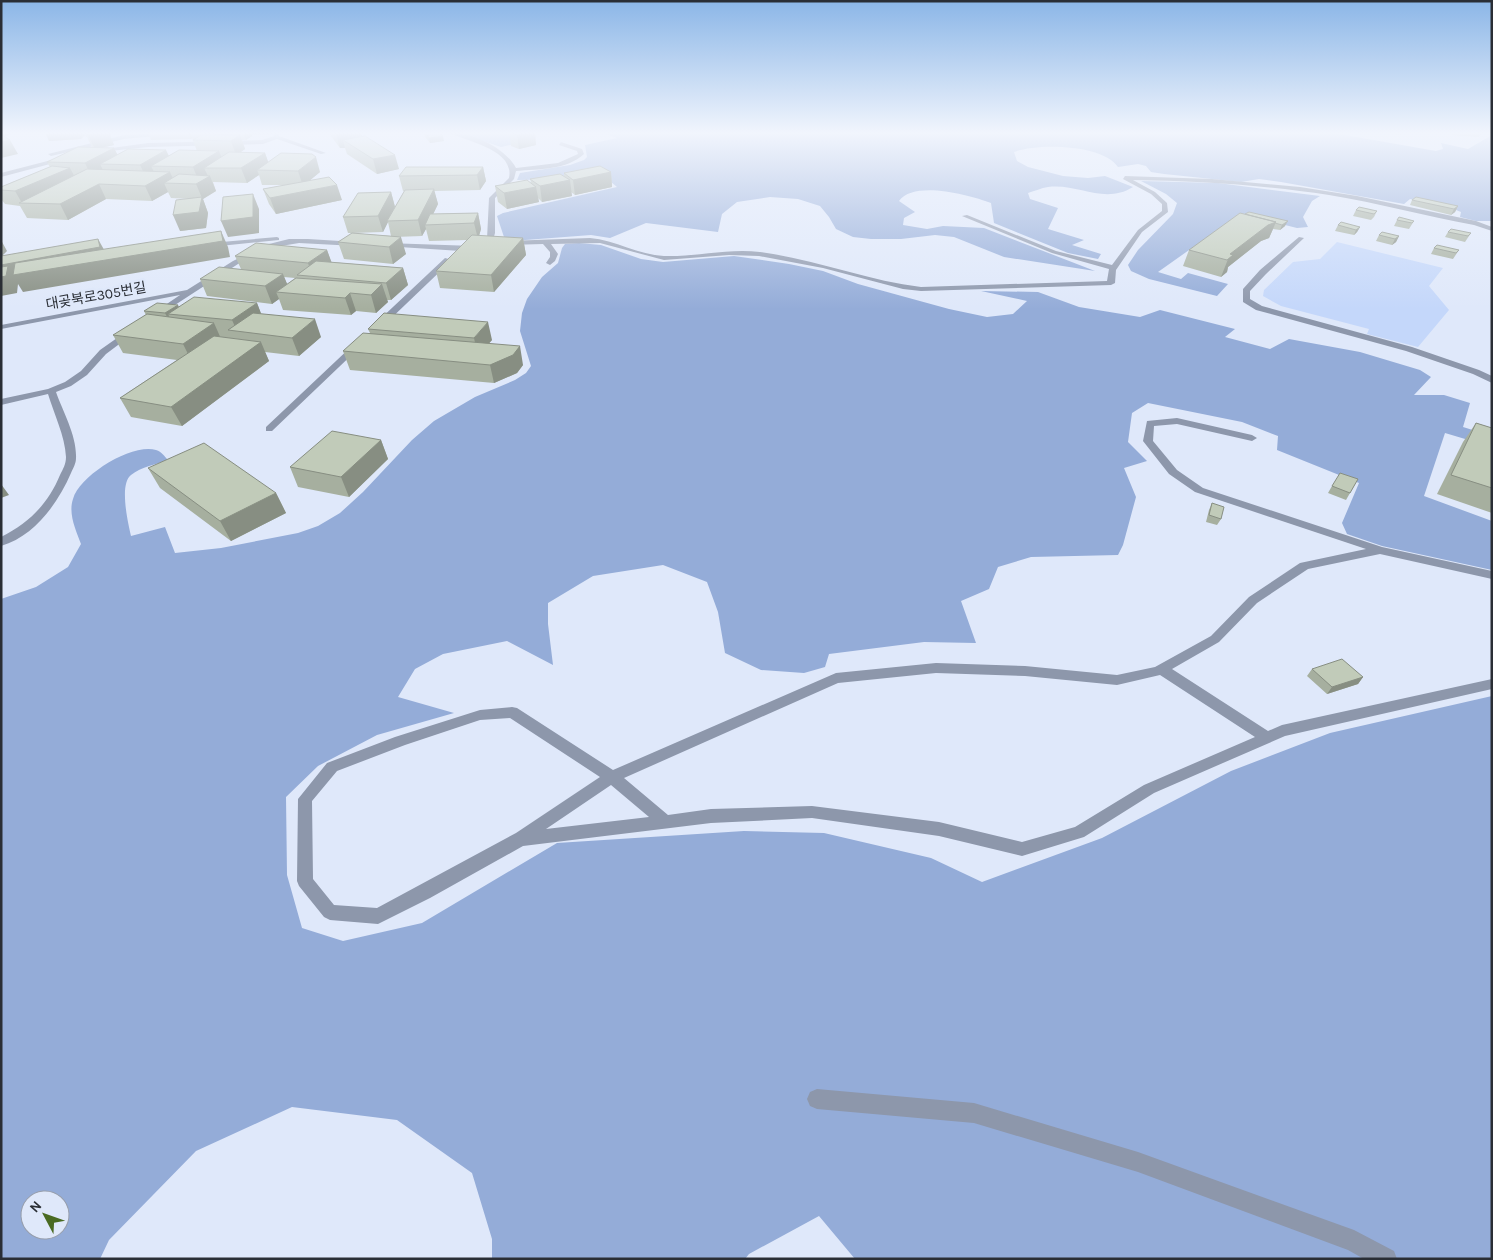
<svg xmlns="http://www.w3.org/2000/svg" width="1493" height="1260" font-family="Karla,'Noto Sans KR',sans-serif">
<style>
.green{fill:#c4d7fa}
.forest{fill:#94acd8;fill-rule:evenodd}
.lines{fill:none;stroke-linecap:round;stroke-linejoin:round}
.service{fill:#8d97ab;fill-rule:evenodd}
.minor{fill:#8d97ab;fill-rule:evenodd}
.wall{fill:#a6af9f;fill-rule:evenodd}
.shaded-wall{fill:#878e82}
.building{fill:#c1cbb9;stroke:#878e82}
.labels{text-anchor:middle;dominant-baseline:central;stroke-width:5;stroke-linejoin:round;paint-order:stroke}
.far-street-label{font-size:14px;fill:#2a2e35;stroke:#dfe8fa}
</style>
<rect width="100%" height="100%" fill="#dfe8fa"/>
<!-- green -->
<path class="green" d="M1337,242L1443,268L1429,286L1449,310L1418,347L1367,334L1369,329L1281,306L1263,296L1264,290L1293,262L1320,259Z"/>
<!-- forest -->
<path class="forest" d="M456,132H501L527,141L501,147Z
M601,132H1328L1436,151L1443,149L1441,143L1468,149L1492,135V221H1476L1460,217L1461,212L1456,210L1410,199L1404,204L1281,182L1259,179L1241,182L1164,174L1151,172L1146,166L1138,164L1118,167C1103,144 1037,143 1014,152L1017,161L1028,167L1063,176L1088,178L1105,176L1133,187C1104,205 1078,183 1048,187C1041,188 1035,191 1028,193L1030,199L1058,208L1048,229L1084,240L1072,245L1101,254L1098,259L1068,253L994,223L991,203C969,195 914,180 899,201L915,212L904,218L903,225L927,229L943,226L984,228L1095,271L1004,257L954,237L935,235L901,239H871L853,237L836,229L829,217L820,206L798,199L770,197L737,202L722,214L718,232L646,223L610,238L591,235L525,240L508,239L504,237L497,216L503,213L617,187L611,182L569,179L517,180L520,173L570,165L584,160L587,157L585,145L617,138Z
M1141,181L1218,183L1320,196L1312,201L1303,217L1308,227L1297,228L1240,214L1158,272L1181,279L1188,273L1228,284L1217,296L1149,279L1131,271L1128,265L1138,250L1173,214L1177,203L1166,194Z
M579,243L601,245L641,259L663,262L734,256L789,264L823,271L858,284L949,309L987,317L1013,314L1027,301L981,291L1038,292L1079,307L1140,317L1160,310L1235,329L1225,337L1270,349L1289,339L1360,352L1420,370L1431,377L1414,395H1444L1470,403L1463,427L1492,436V447L1445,433L1424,496L1492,521V570L1382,546L1347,534L1342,523L1359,483L1277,450L1278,436L1242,422L1148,403L1132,413L1128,442L1147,461L1124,468L1136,497L1123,545L1118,555L1031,557L998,567L989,589L961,601L976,643L924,642L829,654L825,667L804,673L761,670L725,653L718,612L707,582L663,565L593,576L548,603V624L553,665L507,641L443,654L415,669L398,697L454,713L377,735L318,766L286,797L287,875L302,928L343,941L422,923L557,843L744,831L824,833L931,858L982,882L1102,838L1231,771L1330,733L1492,696V1259H855L819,1216L749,1254L745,1259H492V1239L472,1173L397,1120L292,1107L196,1151L109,1240L100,1259H1V599L36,587L68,567L81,544C76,530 68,514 73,499C80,475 132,443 156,450C162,452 164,456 168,460C157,464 141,467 131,475C119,484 128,523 131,536L165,527L175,553L221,548L298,533L318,526L340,513L363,492L412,440L434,421L475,397L515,380L526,373L531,366L520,331L522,313L527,299L542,277L558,263L562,248L565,244ZM30,1200H60V1230H30Z"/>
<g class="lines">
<!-- service -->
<path class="service" d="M164,132L166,135L124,139L51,156L48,154L124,135Z
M232,132H281L278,134L279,136L326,153L321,154L277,139L263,144L148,147L100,152L97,150L148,143L262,140L274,136L273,134L234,135Z
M447,132C470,132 504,146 516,168L558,163L578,154L577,151L559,145L561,142L582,149L584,154C567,170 538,169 516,171L514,179L495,198V233L493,240L478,249L461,251L384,246V244L386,243L474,246L487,239L489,198L509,178C515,149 465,141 447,132Z
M63,157L65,160L1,177V173Z
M1125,176L1212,179L1300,187L1357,196L1476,221L1492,227V231L1474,225C1426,216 1378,203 1329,195C1265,185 1199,181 1133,180L1155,192L1167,203L1168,212L1142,232L1116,270L1115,283L1111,285L921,291L903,289L823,268L759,256L729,255L664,260L600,243L551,244L558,254L555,261L550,265L546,263L550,257V252L543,244L508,245L505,243L508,241L590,238C615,240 639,255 664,256C696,257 728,248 760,252C815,259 868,281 921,287L1107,281L1109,269L1052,253L962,216L967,215L1056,251L1112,265L1138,230L1162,211V204L1151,194L1123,179Z
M277,237L279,238V240L210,247L207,245L210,243Z
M308,239L356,242L359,244L356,246L299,243L269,248L238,264L158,316L154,314L155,312L180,295L1,329V325L187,290L233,261L265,245L289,239Z
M445,258L452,260L382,327H376V323Z
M127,331L134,333L106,354L87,375L71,386L56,392C63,412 77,436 76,458C76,464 73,468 71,473C58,503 35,536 1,546V537C29,523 48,504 60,475C63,469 66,464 66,457C65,436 54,414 48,394L1,405V399L48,389L65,382L81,371L100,350Z
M354,344L361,346L272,431H266V427Z
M1177,418L1252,435L1257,438L1252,441L1177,424L1154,426L1153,441L1177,470L1203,488L1382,547L1492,571V579L1380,554L1308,569L1257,603L1219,642L1172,669L1268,731L1282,725L1492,679V689L1285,736L1154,793L1084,837L1022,856L939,836L812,818L711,823L523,846L430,898L378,924L330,920L324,917L299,886L297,881L298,799L327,763L395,737L480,710L512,707L517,708L613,770L836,673L936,663L1025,666L1117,675L1155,667L1211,636L1249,597L1300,563L1366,549L1195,492L1169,474L1143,441L1147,421ZM936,673L1025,676L1117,685L1160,675L1255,737L1144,785L1075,827L1022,842L939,822L812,806L711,809L668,815L624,778L838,683ZM510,718L600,777L516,833L377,908L334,905L313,879L312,801L337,771L405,745L480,720ZM611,785L649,817L546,829Z
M817,1089L974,1103L1138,1152L1354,1230L1394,1251L1397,1259H1364L1348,1250L1138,1172L974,1123L817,1109L810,1106L807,1099L810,1092Z"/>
<!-- minor -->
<path class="minor" d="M1299,237L1304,238L1266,274L1250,291V299L1262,306L1412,347L1479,370L1492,376V383L1473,374L1406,351L1256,310L1243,302V289L1260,270Z"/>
</g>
<!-- wall -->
<path class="wall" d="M45,132H113L110,135L114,145L101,148H114L117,154L169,156L197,151L192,138L191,139L151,140L148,132H251L252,136L246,140H242L245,149L241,152L265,153L268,162L320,172L309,181L342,200L276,214L269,204L263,189L285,185H262L259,175L247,183L213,182L216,191L203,199L208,213L206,228L180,231L190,199L171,198L168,192L152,201L106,199L68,220L27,218L20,206L5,204L1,199V187L50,167L47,162L92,147L87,137H86L85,135L81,139L49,141Z
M328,132H361L362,137L399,169L377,174L347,154L345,148H340Z
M424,132L444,141L430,143L425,137Z
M509,132H535L536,145L519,149L511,146Z
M1381,132H1402L1401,135Z
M1451,132H1482L1479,137L1452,135Z
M483,167L486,181L480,190L434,191L438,204L433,214L478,213L481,229L479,236L523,238L526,255L494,292L440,288L436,271L467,240L429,241L426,229L422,236L394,237L406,254L393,264L344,259L338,242L352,233H348L343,217L391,192L395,207L404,191H403L399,176ZM388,222L391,236L352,233L383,232Z
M611,172L612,187L575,195L571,192L572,196L542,202L538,198L539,202L507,209L498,202L495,186L531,183L530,179L564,176V173Z
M1412,200L1458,206L1455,212L1451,215L1410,205Z
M1356,210L1377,211L1374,217L1371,220L1353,216Z
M1245,214L1285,226L1280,230L1273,229L1269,238L1261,241L1228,267L1227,272L1221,277L1183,266L1189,250Z
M1397,220L1414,221L1409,229L1394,226Z
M1338,225L1360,227L1357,232L1354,235L1335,231Z
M1448,232L1471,233L1465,242L1445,237Z
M1379,235L1399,236L1396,242L1392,245L1376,241Z
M1434,248L1459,250L1453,259L1431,254Z
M327,250L331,262L403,268L408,285L391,300H387L388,302L376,313L356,311L351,315L283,310L279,299L272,304L207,296L200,279L241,269L235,256ZM284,277L295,278L287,284Z
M257,303L261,314L321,337L299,356L265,352L269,361L182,426L131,417L120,398L177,360L123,353L113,335L146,315L144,311L179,307Z
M384,313L492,340L488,344L523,365L517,373L494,383L350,370L343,351L370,333L368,329Z
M1476,423L1492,428V513L1437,494L1463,442Z
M381,440L388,459L349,497L298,487L290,467Z
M148,468L276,493L286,513L231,541L160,488Z
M1358,479L1346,500L1328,493L1332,486Z
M1212,503L1221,519L1217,525L1206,522L1209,510Z
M1312,669L1363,677L1358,684L1327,694L1307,676Z"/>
<!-- shaded-wall -->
<path class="shaded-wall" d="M1,132H14L2,138Z
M45,132H84L85,135L81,139L49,141Z
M101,132H113L110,135L114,145L95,149L88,135Z
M188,132H190L192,138L191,139Z
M243,132H251L252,136L246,140Z
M350,132H361L364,145L343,140L345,148H340L336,134Z
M529,132H535L536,145L519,149L517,135Z
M240,135L245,149L236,155L231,141Z
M443,136L444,141L430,143L429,138Z
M10,140L18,154L1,158V142Z
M114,148L121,162L100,164L104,172L92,178L85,163Z
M166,150L173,164L151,166L155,174L147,179L140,165Z
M219,151L225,166L204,168L208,176L199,182L193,167Z
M265,153L270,167L257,170L259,175L247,183L241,168Z
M395,155L399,169L377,174L373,159Z
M316,157L320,172L303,186L298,171Z
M483,167L486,181L480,190L477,175Z
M70,168L78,183L22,203L15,191Z
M170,172L175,183H164L168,192L152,201L145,186Z
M611,172L612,187L575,195L573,180Z
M210,176L216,191L203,199L208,213L206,228L180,231L173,215L202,198L196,184Z
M570,180L572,196L542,202L540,186Z
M99,184L106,199L68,220L60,204Z
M337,185L342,200L276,214L270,198Z
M536,187L539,202L507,209L504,193Z
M434,189L438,204L428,225H425L426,229L422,236L418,220Z
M391,192L395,207L387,221L388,222L383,232L378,216Z
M253,194L259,209V233L228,237L221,221Z
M1458,206L1455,212L1451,215L1454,209Z
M478,213L481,229L478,239L474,223Z
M1288,221L1285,226L1280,230L1282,225Z
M1276,222L1269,238L1261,241L1228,267L1227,272L1221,277L1230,254L1268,225Z
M1360,227L1357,232L1354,235L1356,230Z
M221,231L228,247L230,257L23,292L18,284L17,293L1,296V265L98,239L107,255Z
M1399,236L1396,242L1392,245L1395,239Z
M401,237L406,254L393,264L389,247Z
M523,238L526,255L494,292L491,275Z
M1,240L7,251L1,257Z
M327,250L333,266L312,276L308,263Z
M403,268L408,285L391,300L386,283Z
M283,274L290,291L276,292L279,299L272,304L265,286Z
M382,284L388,302L376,313L371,295Z
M350,293L356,311L351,315L345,298Z
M257,303L264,321L237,331L232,320Z
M178,305L183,315L168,314L176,330L174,331L165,313Z
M315,319L321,337L299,356L292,338Z
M488,322L492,340L478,356L474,338Z
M214,323L222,341L192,362L183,344Z
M261,342L269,361L182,426L171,407Z
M520,346L523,365L517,373L494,383L490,365Z
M381,440L388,459L349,497L341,477Z
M1,484L9,495L1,498Z
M276,493L286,513L231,541L220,521Z
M1363,677L1358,684L1327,694L1332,687Z"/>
<!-- building -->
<path class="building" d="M89,132H101L88,135L85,133Z
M334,132H350L336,134Z
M425,132H439L443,136L429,138Z
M509,132H529L517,135Z
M203,134L240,135L231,141L193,140Z
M1,135H2L10,140L1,142Z
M365,136L395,155L373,159L343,140Z
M78,147L114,148L85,163L47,162Z
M128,149L166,150L140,165L100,164Z
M179,150L219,151L193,167L151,166Z
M229,152L265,153L241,168H204Z
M281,153L312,154L316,157L298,171L257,170Z
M52,166L70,168L15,191L1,190V187Z
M600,166L611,172L573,180L564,173Z
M406,167H483L477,175L399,176Z
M87,169L170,172L145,186L99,184L60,204L19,203Z
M179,174L210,176L196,184L164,183Z
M560,174L570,180L540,186L530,179Z
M329,177L337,185L270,198L263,189Z
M527,180L536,187L504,193L495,186Z
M434,189L418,220L387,221L405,190Z
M391,192L378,216L343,217L358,193Z
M253,194V217L221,221L223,197Z
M202,197L199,212L173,215L176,200Z
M1416,197L1458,206L1454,209L1412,200Z
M1359,207L1377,211L1374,214L1356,210Z
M1249,212L1288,221L1282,225L1275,223L1276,222L1245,214Z
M478,213L474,223L425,225L430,214Z
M1240,213L1276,222L1268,225L1230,254L1233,255L1227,260L1189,250Z
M1399,217L1414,221L1412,223L1397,220Z
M1341,222L1360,227L1356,230L1338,225Z
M1451,229L1471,233L1468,236L1448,232Z
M221,231L223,241L13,275L15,263Z
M1382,232L1399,236L1395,239L1379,235Z
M352,233L401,237L389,247L338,242Z
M472,235L523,238L491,275L436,271Z
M98,239L100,247L1,265V256Z
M256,243L327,250L308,263L235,256Z
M1437,245L1459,250L1456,253L1434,248Z
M316,261L403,268L386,283L297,275Z
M8,266L6,276L1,277V267Z
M219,267L283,274L265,286L200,279Z
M296,278L382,284L371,295L350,293L345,298L276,292Z
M194,297L257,303L232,320L168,314Z
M157,303L178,305L165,313L144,311Z
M253,313L315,319L292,338L228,330Z
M384,313L488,322L474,338L368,329Z
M147,314L214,323L183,344L113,335Z
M363,333L520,346L513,355L490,365L343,351Z
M214,336L261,342L171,407L120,398Z
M1476,423L1492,428V488L1451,475Z
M332,431L381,440L341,477L290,467Z
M204,443L276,493L220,521L148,468Z
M1340,473L1358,479L1350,493L1332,486Z
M1212,503L1224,507L1221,519L1209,515Z
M1342,659L1363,677L1332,687L1312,669Z"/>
<!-- sky -->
<linearGradient id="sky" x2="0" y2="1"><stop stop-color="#8bb6e7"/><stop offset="0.43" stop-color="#f1f5fd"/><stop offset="1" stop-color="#f1f5fd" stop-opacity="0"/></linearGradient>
<rect width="1493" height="309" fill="url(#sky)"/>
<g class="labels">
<!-- far-street labels -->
<g class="far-street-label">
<text transform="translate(96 296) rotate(-10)">대곶북로305번길</text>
</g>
</g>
<!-- border -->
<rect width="1493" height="1260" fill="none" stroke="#2a2e35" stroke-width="5"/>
<!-- north arrow -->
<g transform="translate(45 1215) rotate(311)"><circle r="24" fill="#dfe8fa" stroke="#979eab"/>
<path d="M0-4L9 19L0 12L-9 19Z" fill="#496a22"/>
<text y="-8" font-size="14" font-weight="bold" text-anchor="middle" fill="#2a2e35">N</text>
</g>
</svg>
